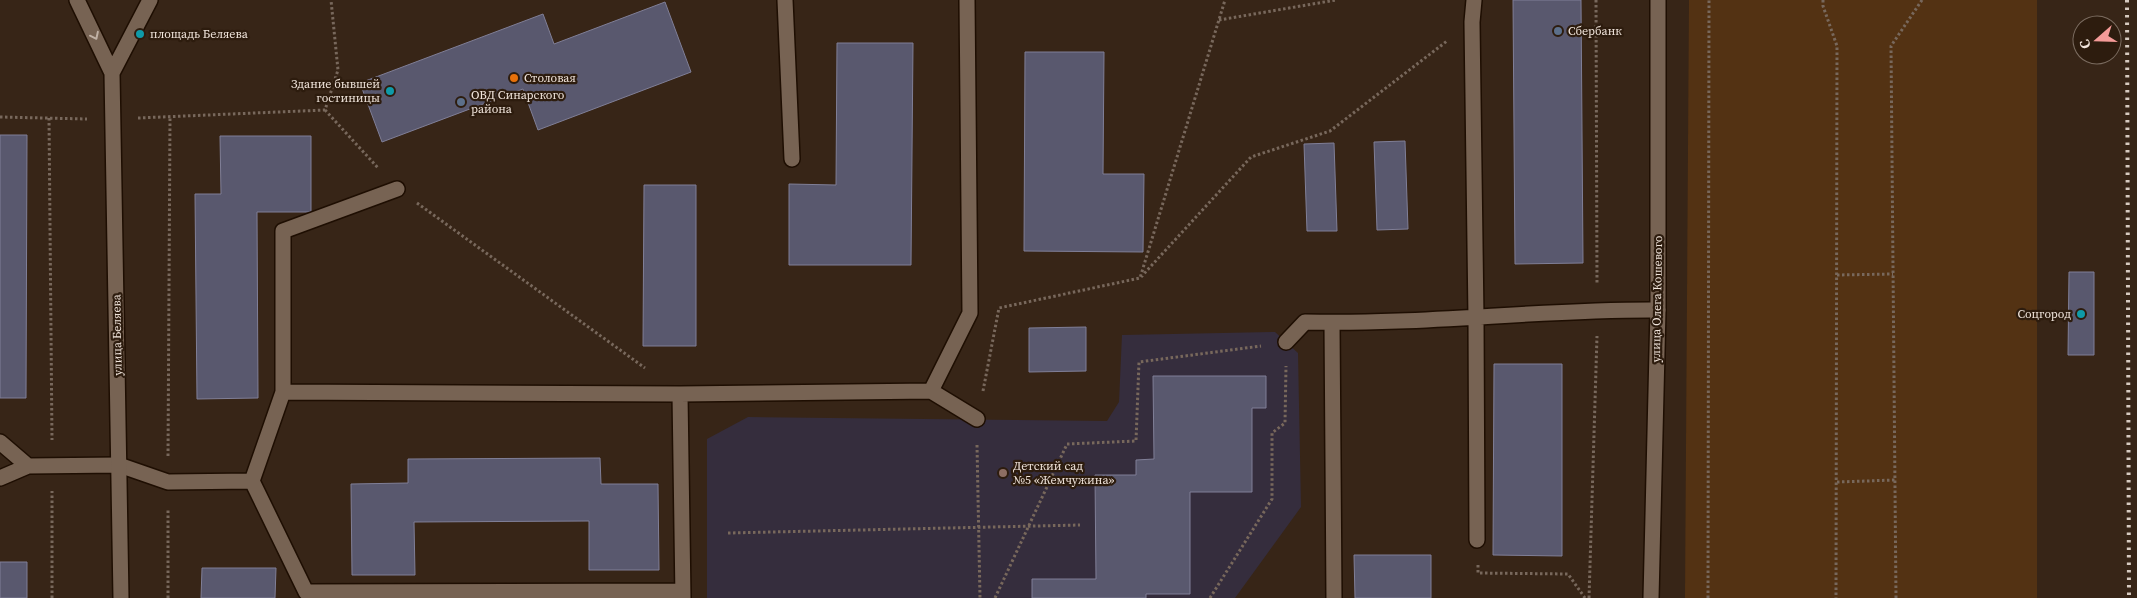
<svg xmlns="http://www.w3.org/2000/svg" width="2137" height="598" font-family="'Source Serif 4',serif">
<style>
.education{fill:#352d3d}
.green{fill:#533213}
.building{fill:#59586e;stroke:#807f97}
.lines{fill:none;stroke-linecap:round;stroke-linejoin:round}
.lane-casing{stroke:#1e0e02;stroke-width:18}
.street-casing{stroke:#1e0e02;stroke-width:18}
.path{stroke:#78685c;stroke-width:3;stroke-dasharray:2.5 2.5;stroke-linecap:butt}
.lane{stroke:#776353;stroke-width:15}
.street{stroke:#776353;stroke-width:15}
.rail{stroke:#d7cbc1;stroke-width:4;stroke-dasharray:2.5 5;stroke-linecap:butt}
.oneway{stroke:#c0b1a5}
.service-dot{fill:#5c6f8a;stroke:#2d1c0e;stroke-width:2}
.culture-dot{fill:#0f9aa8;stroke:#2d1c0e;stroke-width:2}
.food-dot{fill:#e8710a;stroke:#2d1c0e;stroke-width:2}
.education-dot{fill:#8d6e63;stroke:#2d1c0e;stroke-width:2}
.labels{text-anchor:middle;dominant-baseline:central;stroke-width:4.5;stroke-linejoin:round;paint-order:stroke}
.poi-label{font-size:12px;fill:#f1e5dc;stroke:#2d1c0e;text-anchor:start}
.street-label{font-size:12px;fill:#f1e5dc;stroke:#2d1c0e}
</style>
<rect width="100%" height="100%" fill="#372517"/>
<!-- education -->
<path class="education" d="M1275,332L1298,353L1301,507L1235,598H707V439L748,417L1107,421L1119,402L1122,335Z"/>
<!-- green -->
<path class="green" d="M1689,0H2037V598H1685Z"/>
<!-- building -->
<path class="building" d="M1513,0H1581L1583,263L1515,264Z
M665,2L691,72L538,130L523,89L382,142L360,83L543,14L554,44Z
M837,43H913L911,265H789V184L836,185Z
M1025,52H1104L1103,174H1144L1143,252L1024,251Z
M0,135H27L26,398H0Z
M220,136H311V212H257L258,398L197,399L195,194H221Z
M1405,141L1408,229L1377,230L1374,142Z
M1334,143L1337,231H1307L1304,144Z
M644,185H696V346H643Z
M2069,272H2094V355H2068Z
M1086,327V371L1029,372V328Z
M1494,364H1562V556L1493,555Z
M1153,376H1266V408H1252V492H1190V594H1146V598H1032V579H1096L1095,475H1136V460L1154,459Z
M600,458L601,484H658L659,570H589V521L414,522L415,575H352L351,484L408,483V459Z
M1354,555H1431V598H1355Z
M0,562H27V598H0Z
M202,568H276L275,598H201Z"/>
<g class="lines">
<!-- lane casing -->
<g class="lane-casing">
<path id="lane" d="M785,0L792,159
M1474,0L1472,22L1476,318L1477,540
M1332,323L1334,598
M1286,342L1305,322C1423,325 1540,309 1658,310
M931,391L977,419
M283,392V231L397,189
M0,442L28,466
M0,478L28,466L119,465L168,482L252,481L283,392L680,394
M252,481L306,592L683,591
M683,598L680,394L931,391L970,313L967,0"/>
</g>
<!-- street casing -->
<g class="street-casing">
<path id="street" d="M77,0L112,73L121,598
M112,73L150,0
M1651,598L1658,310V0"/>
</g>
<!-- path -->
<path class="path" d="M1596,0L1597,285
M1823,0V6L1837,46L1836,598
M1219,20L1336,0
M325,110L379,169
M0,117L87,119
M49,118L52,440
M138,118L325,110L338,70L331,0
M417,203L645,368
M1837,275L1893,274
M1141,277L1251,157L1330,131L1447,41
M983,391L999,308L1140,278L1225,0
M977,445L980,598
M168,456L170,117
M1837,482L1895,480
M728,533L1080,525
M1478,565V573L1568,574L1585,598
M52,598V491
M168,598V508
M995,598L1067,444L1136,441L1139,362L1261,346
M1210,598L1272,499V433L1285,423L1286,366
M1589,598L1597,336
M1708,598L1709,0
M1896,598L1891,46L1922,0"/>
<!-- lane -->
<use href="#lane" class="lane"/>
<!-- street -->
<use href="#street" class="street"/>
<!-- rail -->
<path class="rail" d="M2127,0L2129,598"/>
</g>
<!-- one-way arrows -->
<defs><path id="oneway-chevron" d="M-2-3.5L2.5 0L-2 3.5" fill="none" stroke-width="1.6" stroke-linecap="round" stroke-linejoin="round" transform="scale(1.25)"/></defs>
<use class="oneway" href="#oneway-chevron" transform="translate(95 36) rotate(64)"/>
<!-- markers -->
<g class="service-dot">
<circle cx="1558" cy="31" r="5"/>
<circle cx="461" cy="102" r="5"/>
</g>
<g class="culture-dot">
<circle cx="140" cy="34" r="5"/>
<circle cx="390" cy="91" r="5"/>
<circle cx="2081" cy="314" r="5"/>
</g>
<circle class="food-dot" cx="514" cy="78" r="5"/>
<circle class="education-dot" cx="1003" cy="473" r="5"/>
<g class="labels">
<!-- poi labels -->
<g class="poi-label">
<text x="1568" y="31">Сбербанк</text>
<text x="150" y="34">площадь Беляева</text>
<text x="524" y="78">Столовая</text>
<text x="380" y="84" text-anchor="end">Здание бывшей<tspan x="380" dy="14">гостиницы</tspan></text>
<text x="471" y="95">ОВД Синарского<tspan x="471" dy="14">района</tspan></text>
<text x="2071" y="314" text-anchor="end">Соцгород</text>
<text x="1013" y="466">Детский сад<tspan x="1013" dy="14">№5 «Жемчужина»</tspan></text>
</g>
<!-- street labels -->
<g class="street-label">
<text transform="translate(1657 299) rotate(-89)">улица Олега Кошевого</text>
<text transform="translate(117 335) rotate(-91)">улица Беляева</text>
</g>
</g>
<!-- north arrow -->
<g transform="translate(2097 40) rotate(250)"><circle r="24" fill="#2d1c0e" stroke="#7b6c60"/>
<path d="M0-4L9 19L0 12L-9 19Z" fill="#f59b98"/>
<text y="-8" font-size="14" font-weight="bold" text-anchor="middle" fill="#f1e5dc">С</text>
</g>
</svg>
